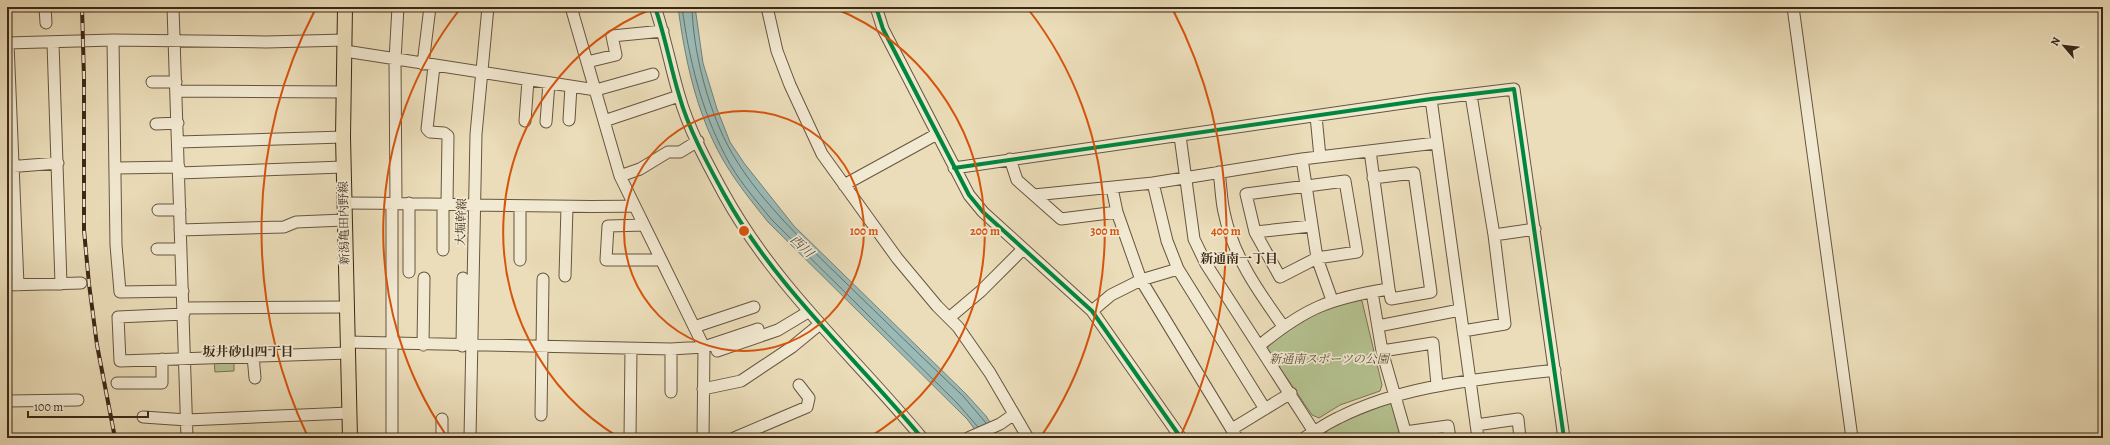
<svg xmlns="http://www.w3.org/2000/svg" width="2110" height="445" font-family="Alegreya,'Noto Serif JP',serif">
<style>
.green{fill:#b5c291;stroke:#787554}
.water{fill:#9abab7;stroke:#748077}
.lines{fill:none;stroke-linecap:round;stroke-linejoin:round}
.shore{stroke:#6a7166;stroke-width:1}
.minor-casing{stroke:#67553f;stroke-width:13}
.major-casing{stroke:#3b2816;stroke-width:16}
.minor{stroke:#f2e9d2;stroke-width:11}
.major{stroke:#ebddb9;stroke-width:14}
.rail-casing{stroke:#3b2816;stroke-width:4}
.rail{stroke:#f2e9d2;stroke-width:2.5;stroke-dasharray:8;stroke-linecap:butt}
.cycleway-casing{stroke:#f2e9d2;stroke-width:6}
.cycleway{stroke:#00873e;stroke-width:4}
.ring{fill:none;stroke:#d7540d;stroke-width:2}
.labels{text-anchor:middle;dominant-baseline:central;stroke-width:3.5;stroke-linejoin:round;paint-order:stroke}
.street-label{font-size:12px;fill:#3b2816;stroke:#f2e9d2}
.park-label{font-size:12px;font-style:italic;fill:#5a4e35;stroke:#f2e9d2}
.water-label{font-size:13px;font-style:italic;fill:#534c3e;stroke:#f2e9d2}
.neighbourhood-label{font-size:13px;font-weight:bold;fill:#3b2816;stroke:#f2e9d2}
.centre{fill:#d7540d;stroke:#f2e9d2;stroke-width:2}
.ring-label{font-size:12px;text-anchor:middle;font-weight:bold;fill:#d7540d;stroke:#f2e9d2;stroke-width:3.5;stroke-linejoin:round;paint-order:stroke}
</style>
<rect width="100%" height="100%" fill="#ebddb9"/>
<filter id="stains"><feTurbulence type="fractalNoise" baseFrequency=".005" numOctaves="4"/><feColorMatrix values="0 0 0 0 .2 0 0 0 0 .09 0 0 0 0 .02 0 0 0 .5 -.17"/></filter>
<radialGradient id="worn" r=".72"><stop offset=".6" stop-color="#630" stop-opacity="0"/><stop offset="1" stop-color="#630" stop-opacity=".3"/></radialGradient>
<!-- green -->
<path class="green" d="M1356,299L1362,301L1382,385L1380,391L1340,405L1319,418L1312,415L1267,349L1271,341L1325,308Z
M234,359V371L215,372L214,360Z
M1389,403L1394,406L1402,438H1326L1325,435L1329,427Z
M158,434V438H129L128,435Z"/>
<!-- water -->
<path class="water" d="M678,7H695L703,63L717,109L730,142L744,163L794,226L966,394L986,416L1000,438H981L967,419L768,222C752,202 735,181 722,158C696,112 685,59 678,7Z"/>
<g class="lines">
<!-- shore -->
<path class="shore" d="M682,7C689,59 701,109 725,155C737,179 755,199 772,220L957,403L978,427
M692,7C693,50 707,105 727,144C754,196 803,241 844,281C884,320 923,358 963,396L986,423"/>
<!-- minor casing -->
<g class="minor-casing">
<path id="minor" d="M45,7L46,23
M173,7L187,438
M571,7L620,176L704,347L703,438
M655,7C665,36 670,65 679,95C688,128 707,163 724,194C775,287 855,357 922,438
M767,7L777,51L790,85L822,154L897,258L937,306L958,327L990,373L1028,438
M876,7L883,29L969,195L983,212L1092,311L1181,438
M1793,7L1852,438
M113,40L116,245L120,292L183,291
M7,43L113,40L266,42L345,40
M8,43L18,285
M53,43L61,284
M345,51L596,90L653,74
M587,62L616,55L612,36L663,31
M423,64L430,7
M434,66L427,129L430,132L444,133L448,136L447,204
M152,82H176
M176,91L344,92
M1431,99L1478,438
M1316,116L1320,157
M569,120L571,86
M525,121L528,80
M604,121L679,96
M546,122L549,83
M156,124L178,123
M1180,136L1194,239L1206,264L1318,438
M178,142L343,137
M1010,159L1017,180L1061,219L1117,212
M1302,159L1317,258L1332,300
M7,167L58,163
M116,168L179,167
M954,168L1431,99L1514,89L1564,438
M1219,172C1221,185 1221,199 1224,212C1233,256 1258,291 1283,326
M179,173L343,167
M620,176L640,169L668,152H680L698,141
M1373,178L1414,173L1431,292L1391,299L1389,289
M1345,181L1357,252L1317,258L1280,277L1255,232L1246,194Z
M1153,183L1167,241L1178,269L1265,409
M844,185L937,134
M1112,188L1117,212L1141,280L1237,438
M1034,195L1153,183L1302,159L1436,143
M344,203C440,203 537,208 634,206
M396,203L395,60L398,7
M409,203V272
M158,210H180
M644,225L608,226L606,260H661
M180,230L284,227L296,222L344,220
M1255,232L1311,226
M1494,235L1535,229
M157,249H181
M443,250V204
M520,260V207
M565,276L567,207
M7,285L81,283
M1372,292L1382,351L1407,438
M184,308L346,307
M1092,311L1111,295L1141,280L1178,269
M184,314L118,317L120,361L348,353
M949,318L981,291L1023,249
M1378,326L1460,310
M694,327L754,307
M1463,331L1505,324L1494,235L1471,95
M347,342L671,349L704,347L758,329
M423,345L424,278
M462,346L463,278
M1259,346C1305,308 1330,298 1389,289L1370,151
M717,351L778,330L808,312
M1382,351L1433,343L1437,385
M253,356L255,378
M117,383H162V359
M703,389L741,381L792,347L820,324
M671,392V349
M7,401L78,400
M541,415L543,279
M143,417L187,420L349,413
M1476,425L1518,419L1520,438
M1232,429L1291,393
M1405,432L1448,426L1450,438
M392,438V203
M442,438V419
M470,438L476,134L488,7
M630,438L631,349
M734,438L807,407L809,398L799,385
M968,438L1000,424L1013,415
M1304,438C1316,431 1327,423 1338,418C1405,384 1482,379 1555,370"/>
</g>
<!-- major casing -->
<g class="major-casing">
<path id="major" d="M345,7L343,137L350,438"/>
</g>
<!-- minor -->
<use href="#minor" class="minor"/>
<!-- major -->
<use href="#major" class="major"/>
<!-- rail casing -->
<g class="rail-casing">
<path id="rail" d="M82,7L84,79V230L89,284L97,345L115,438"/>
</g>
<!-- rail -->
<use href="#rail" class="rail"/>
<!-- cycleway casing -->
<g class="cycleway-casing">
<path id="cycleway" d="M655,7C665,36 670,65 679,95C688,128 707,163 724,194C775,287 855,357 922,438
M876,7L883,29L969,195L983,212L1092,311L1181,438
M954,168L1431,99L1514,89L1564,438"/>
</g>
<!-- cycleway -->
<use href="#cycleway" class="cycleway"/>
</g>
<!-- distance rings -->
<g class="ring">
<circle cx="744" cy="231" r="120"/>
<path d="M620 438A241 241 0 0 1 654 8M834 8A241 241 0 0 1 868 438"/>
<path d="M446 435A361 361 0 0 1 460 9M1028 9A361 361 0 0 1 1042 435"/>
<path d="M307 435A482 482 0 0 1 316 8M1172 8A482 482 0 0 1 1181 435"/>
</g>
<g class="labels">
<!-- street labels -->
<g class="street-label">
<text transform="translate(461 222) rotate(-88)">大堀幹線</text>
<text transform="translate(344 223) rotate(-91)">新潟亀田内野線</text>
</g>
<!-- park labels -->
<g class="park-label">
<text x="1329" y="359">新通南スポーツの公園</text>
</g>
<!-- water labels -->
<g class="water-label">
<text transform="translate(802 246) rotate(44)">西川</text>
</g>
<!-- neighbourhood labels -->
<g class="neighbourhood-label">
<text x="1239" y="258">新通南一丁目</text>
<text x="248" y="351">坂井砂山四丁目</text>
</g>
</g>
<circle cx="744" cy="231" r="6" class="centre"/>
<g class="ring-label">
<text x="864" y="235">100 m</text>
<text x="985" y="235">200 m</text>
<text x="1105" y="235">300 m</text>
<text x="1226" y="235">400 m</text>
</g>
<!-- margin -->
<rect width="2110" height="445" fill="none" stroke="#ebddb9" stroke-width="24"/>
<rect x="8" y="8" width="2094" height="429" fill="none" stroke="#3b2816" stroke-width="2"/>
<rect x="12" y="12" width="2086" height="421" fill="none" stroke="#3b2816"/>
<!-- north arrow -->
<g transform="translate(2064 46) rotate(298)" stroke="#f2e9d2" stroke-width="3" paint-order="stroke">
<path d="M0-3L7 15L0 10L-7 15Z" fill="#3b2816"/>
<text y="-6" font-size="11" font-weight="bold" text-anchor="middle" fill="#3b2816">N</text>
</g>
<!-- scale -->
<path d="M28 411v6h120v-6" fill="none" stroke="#3b2816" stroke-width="2"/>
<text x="34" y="411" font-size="12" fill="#3b2816" stroke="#f2e9d2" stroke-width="3" paint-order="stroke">100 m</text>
<rect width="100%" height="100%" filter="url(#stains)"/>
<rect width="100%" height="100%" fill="url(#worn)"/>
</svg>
